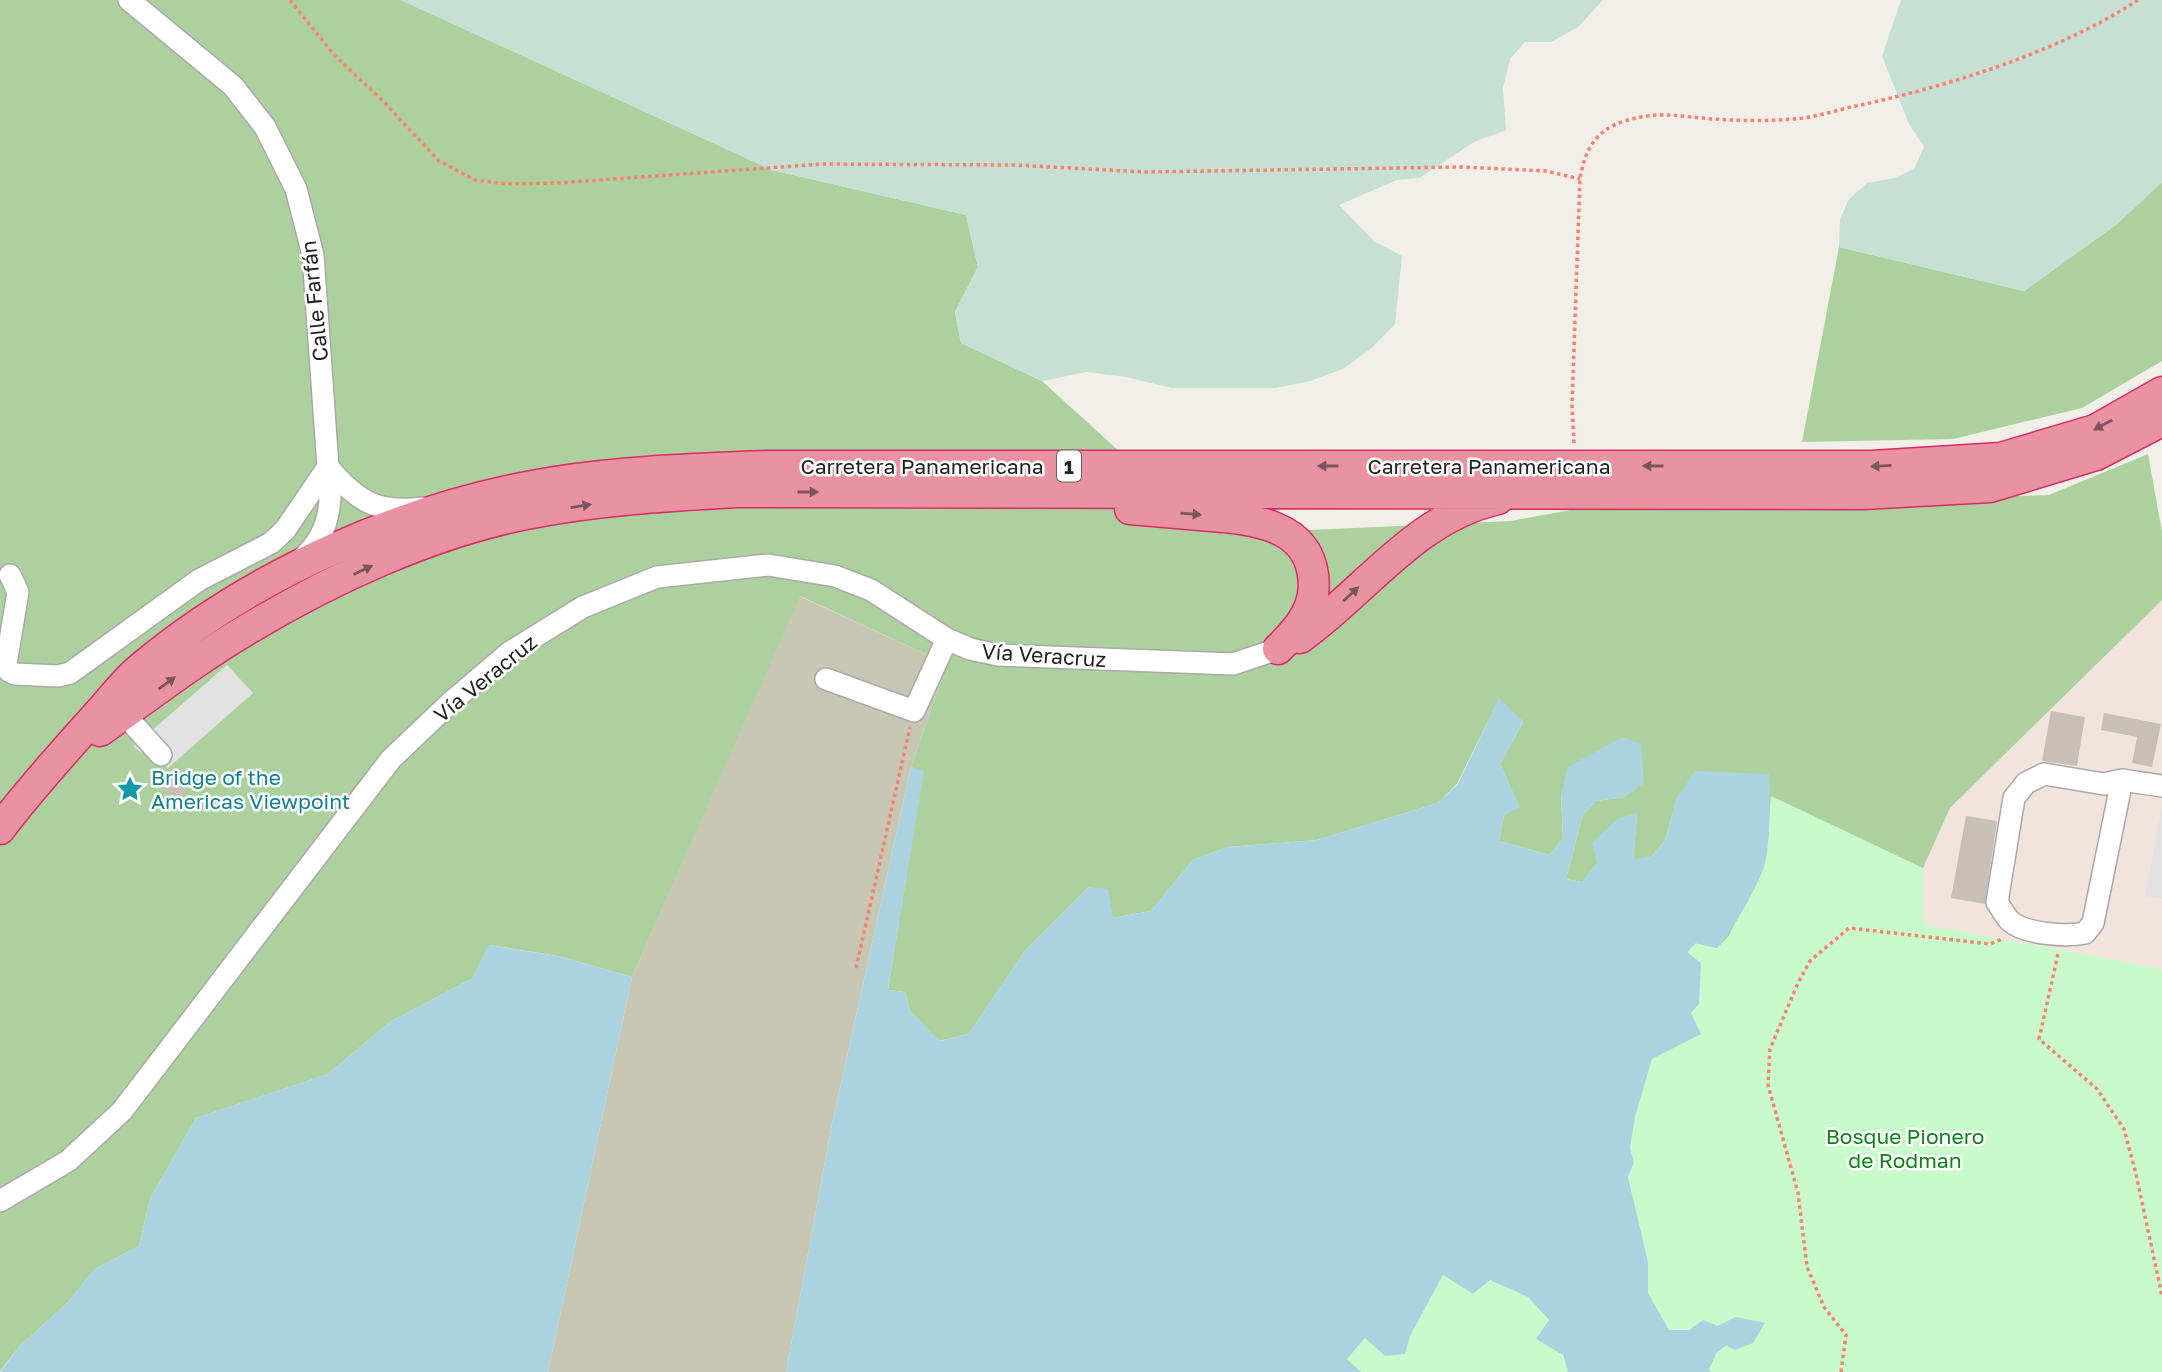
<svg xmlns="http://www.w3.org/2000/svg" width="2162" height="1372" font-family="'Golos Text',sans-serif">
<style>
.military{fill:#f3e3dd}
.construction{fill:#c7c7b4}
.forest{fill:#add19e}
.wetland{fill:#c6e0d4}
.park{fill:#c8facc}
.parking{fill:#e2e2e2}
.water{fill:#aad3df}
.building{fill:#c7bfb8}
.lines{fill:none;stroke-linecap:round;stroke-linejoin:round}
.minor-casing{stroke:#a9a9a9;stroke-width:24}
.highway-casing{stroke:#dc2a67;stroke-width:33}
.path{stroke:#fa8072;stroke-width:3.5;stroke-dasharray:3.5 3.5;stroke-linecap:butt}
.minor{stroke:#fff;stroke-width:21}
.highway{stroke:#e892a2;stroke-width:30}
.oneway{fill:#7b545c}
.labels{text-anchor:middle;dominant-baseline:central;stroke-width:5;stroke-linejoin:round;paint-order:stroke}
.shield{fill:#fff;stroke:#646464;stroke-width:2}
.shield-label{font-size:19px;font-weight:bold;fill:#222}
.street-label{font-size:21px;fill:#222;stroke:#fff}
.culture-label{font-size:21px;fill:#0d838f;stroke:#fff;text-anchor:start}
.park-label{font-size:21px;fill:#0c8416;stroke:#fff}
</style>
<rect width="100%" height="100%" fill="#f2efe9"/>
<!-- military -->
<path class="military" d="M2162,600V969L1923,924V868L1950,808Z"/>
<!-- construction -->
<path class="construction" d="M799,596L947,664L911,767L832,1124L786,1372H548L632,977Z"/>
<!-- forest -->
<path class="forest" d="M0,0H401L772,170L966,215L978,267L955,312L961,343L1042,381L1119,451L1222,534L1511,521L1571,510L2049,495L2148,454L2162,532V600L1950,808L1923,868V924L2162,1372H1711L1677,798L1665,841L1651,857L1633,860L1637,814L1582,882L1566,879L1583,814L1596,801L1625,797L1561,794L1563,839L1549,855L1499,841L1504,815L1519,806L1500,764L1523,722L1499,699L1457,784L1438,803L1317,840L1228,847L1193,860L1151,911L1112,918L1089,887L1024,952L969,1034L939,1041L910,1011L905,992L888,990L923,772L911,767L947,664L800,596L632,977L558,956L489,945L473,978L390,1022L328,1074L196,1118L150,1199L139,1246L95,1269L67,1303L20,1346L0,1371Z
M2162,182V361L2082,408L1953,439L1802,442L1839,247L2024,291L2117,224Z"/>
<!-- wetland -->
<path class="wetland" d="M401,0H1603L1578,27L1551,42H1525L1510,59L1503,88L1506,130L1474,142L1419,178L1397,180L1339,205L1374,241L1402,256L1395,324L1373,347L1343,369L1310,381L1276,388H1172L1126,377L1086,372L1042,381L961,343L955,312L978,267L966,215L772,170Z
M1901,0H2162V182L2117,224L2024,291L1839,247L1840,219L1849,199L1867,183L1894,178L1914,169L1924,147L1909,124L1882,56Z"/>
<!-- park -->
<path class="park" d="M1771,796L1923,868V924L2162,969V1372H1711L1709,1370L1716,1353L1727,1345L1736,1317L1718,1326L1669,1330L1648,1293V1262L1628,1176L1634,1162L1630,1148L1635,1116L1652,1059L1691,1013L1687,952L1695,943L1717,948L1728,937L1764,866Z
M1443,1275L1473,1294L1490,1280L1528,1297L1549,1321L1568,1372H1361L1347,1359L1366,1338L1385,1356L1405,1354L1410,1336Z"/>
<!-- parking -->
<path class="parking" d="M227,665L253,693L168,768L133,747Z
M2162,806V899L2145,896Z"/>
<!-- water -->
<path class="water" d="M1499,698L1523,722L1500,764L1520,807L1504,815L1499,841L1549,855L1563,839L1561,794L1568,767L1622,737L1641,744L1644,783L1625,797L1596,801L1583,814L1566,879L1582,882L1597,863L1592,843L1617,819L1637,813L1634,859L1651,857L1665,841L1677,798L1695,771L1769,774C1771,795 1770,848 1764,867C1757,887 1731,934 1717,948L1696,943L1687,952L1701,963L1699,1004L1691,1013L1701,1034L1652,1059L1635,1117L1630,1148L1634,1162L1628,1177L1648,1262V1293L1669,1330H1689L1703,1320L1718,1326L1736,1317L1765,1323L1753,1343L1735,1350L1726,1345L1716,1353L1709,1369L1711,1372H1568L1563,1355L1536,1339L1549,1320L1528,1297L1490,1280L1473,1294L1443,1275L1410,1336L1405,1354L1385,1356L1365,1338L1347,1359L1361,1372H786L832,1124L911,767L924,771L888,990L905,992L910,1011L940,1041L969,1034L1024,952L1089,887L1108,889L1113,918L1151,911L1193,860L1228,847L1317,840L1438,803L1458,784Z
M488,945L558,956L632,977L548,1372H0L20,1346L67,1303L95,1269L139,1246L150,1199L196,1118L328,1074L390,1022L473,978Z"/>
<!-- building -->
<path class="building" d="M2051,711L2085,717L2077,766L2042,761Z
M2104,713L2161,724L2152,767L2132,763L2137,737L2101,730Z
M145,778L180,779L186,785V790L183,795L175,797Z
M1966,816L1997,821L1985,904L1951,898Z"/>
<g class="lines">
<!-- minor casing -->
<g class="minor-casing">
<path id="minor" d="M129,0L233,86L265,127L296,189L313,255L328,467C334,504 329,537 299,561
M328,467C357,501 377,514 423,508
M10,575L18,592L6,664L9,671L15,674L58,676L70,673L199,580L271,543L285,530L328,467
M826,679L914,711L947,639
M124,714L161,755
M2122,780L2093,923L2085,933C2066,937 2025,934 2010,921C2005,916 2001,908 1997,902L2014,798L2026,783L2044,774L2104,784L2122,780L2162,786
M0,1201L68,1161L122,1111L391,759L450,703L510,652L583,607L657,577L768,565L835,576L871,590L947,639L970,649L998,655L1233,664L1278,649"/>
</g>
<!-- highway casing -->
<g class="highway-casing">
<path id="highway" d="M1130,509C1154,511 1177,513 1200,515C1243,519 1306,520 1313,575C1318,606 1299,629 1278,649
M1300,638C1366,591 1414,518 1498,499
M100,731C149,696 197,659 248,629C331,579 431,533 526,514C596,500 666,496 737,492L1863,494L1990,487L2096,455L2162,421
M0,829C29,790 63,753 96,716C111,700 125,680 143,666C256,572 410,505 555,482C625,471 695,469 766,466H1872L2001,458L2095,430L2162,392"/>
</g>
<!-- path -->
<path class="path" d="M290,0L335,56L382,100L439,161L475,180L507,184L556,183L823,164L1014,165L1145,172L1462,167L1546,171L1580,179
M1574,443L1572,405L1580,179C1585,150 1595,130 1625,121C1659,110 1680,117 1714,119C1740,121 1768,121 1794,119C1814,118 1836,110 1856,106C1949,86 2059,52 2138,0
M2058,954L2039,1039L2097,1089L2124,1129L2136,1174L2162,1296
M856,968L910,727
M1841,1372L1846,1335L1824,1307L1807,1267L1798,1193L1768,1085L1770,1049L1798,983L1810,961L1849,928L1990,944L2002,939"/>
<!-- minor -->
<use href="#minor" class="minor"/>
<!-- highway -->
<use href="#highway" class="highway"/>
</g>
<!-- one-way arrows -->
<defs><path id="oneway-solid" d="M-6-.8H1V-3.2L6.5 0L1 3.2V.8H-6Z" transform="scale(1.75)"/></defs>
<g class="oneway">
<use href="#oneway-solid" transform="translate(2103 425) rotate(152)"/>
<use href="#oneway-solid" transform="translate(1328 466) rotate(-180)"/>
<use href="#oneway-solid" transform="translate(1653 466) rotate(-180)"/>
<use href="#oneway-solid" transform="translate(1881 466) rotate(177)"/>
<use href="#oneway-solid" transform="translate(808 492)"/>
<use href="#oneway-solid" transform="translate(581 506) rotate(-9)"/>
<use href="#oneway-solid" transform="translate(1191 514) rotate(5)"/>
<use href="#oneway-solid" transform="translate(363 570) rotate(-25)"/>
<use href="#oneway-solid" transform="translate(1351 594) rotate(-43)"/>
<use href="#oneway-solid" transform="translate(167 683) rotate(-36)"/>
</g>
<!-- icons -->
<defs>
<g id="sight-bare" transform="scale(2.1)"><path d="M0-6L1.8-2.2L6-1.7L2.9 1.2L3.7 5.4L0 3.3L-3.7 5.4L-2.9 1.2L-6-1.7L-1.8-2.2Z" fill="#0f9aa8" stroke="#fff" stroke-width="2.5" paint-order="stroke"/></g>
</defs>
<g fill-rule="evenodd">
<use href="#sight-bare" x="130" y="789"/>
</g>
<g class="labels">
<!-- shield labels -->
<rect class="shield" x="1057" y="450.5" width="24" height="31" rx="5"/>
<g class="shield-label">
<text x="1069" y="466">1</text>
</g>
<!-- street labels -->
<g class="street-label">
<text transform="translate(314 301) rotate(-96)">Calle Farfán</text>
<text x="922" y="466">Carretera Panamericana</text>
<text x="1489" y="466">Carretera Panamericana</text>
<text transform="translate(1044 655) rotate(4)">Vía Veracruz</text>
<text transform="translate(485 678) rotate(-39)">Vía Veracruz</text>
</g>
<!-- culture labels -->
<g class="culture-label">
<text x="151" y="777">Bridge of the<tspan x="151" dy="24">Americas Viewpoint</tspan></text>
</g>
<!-- park labels -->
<g class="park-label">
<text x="1905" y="1136">Bosque Pionero<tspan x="1905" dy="24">de Rodman</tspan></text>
</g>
</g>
</svg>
